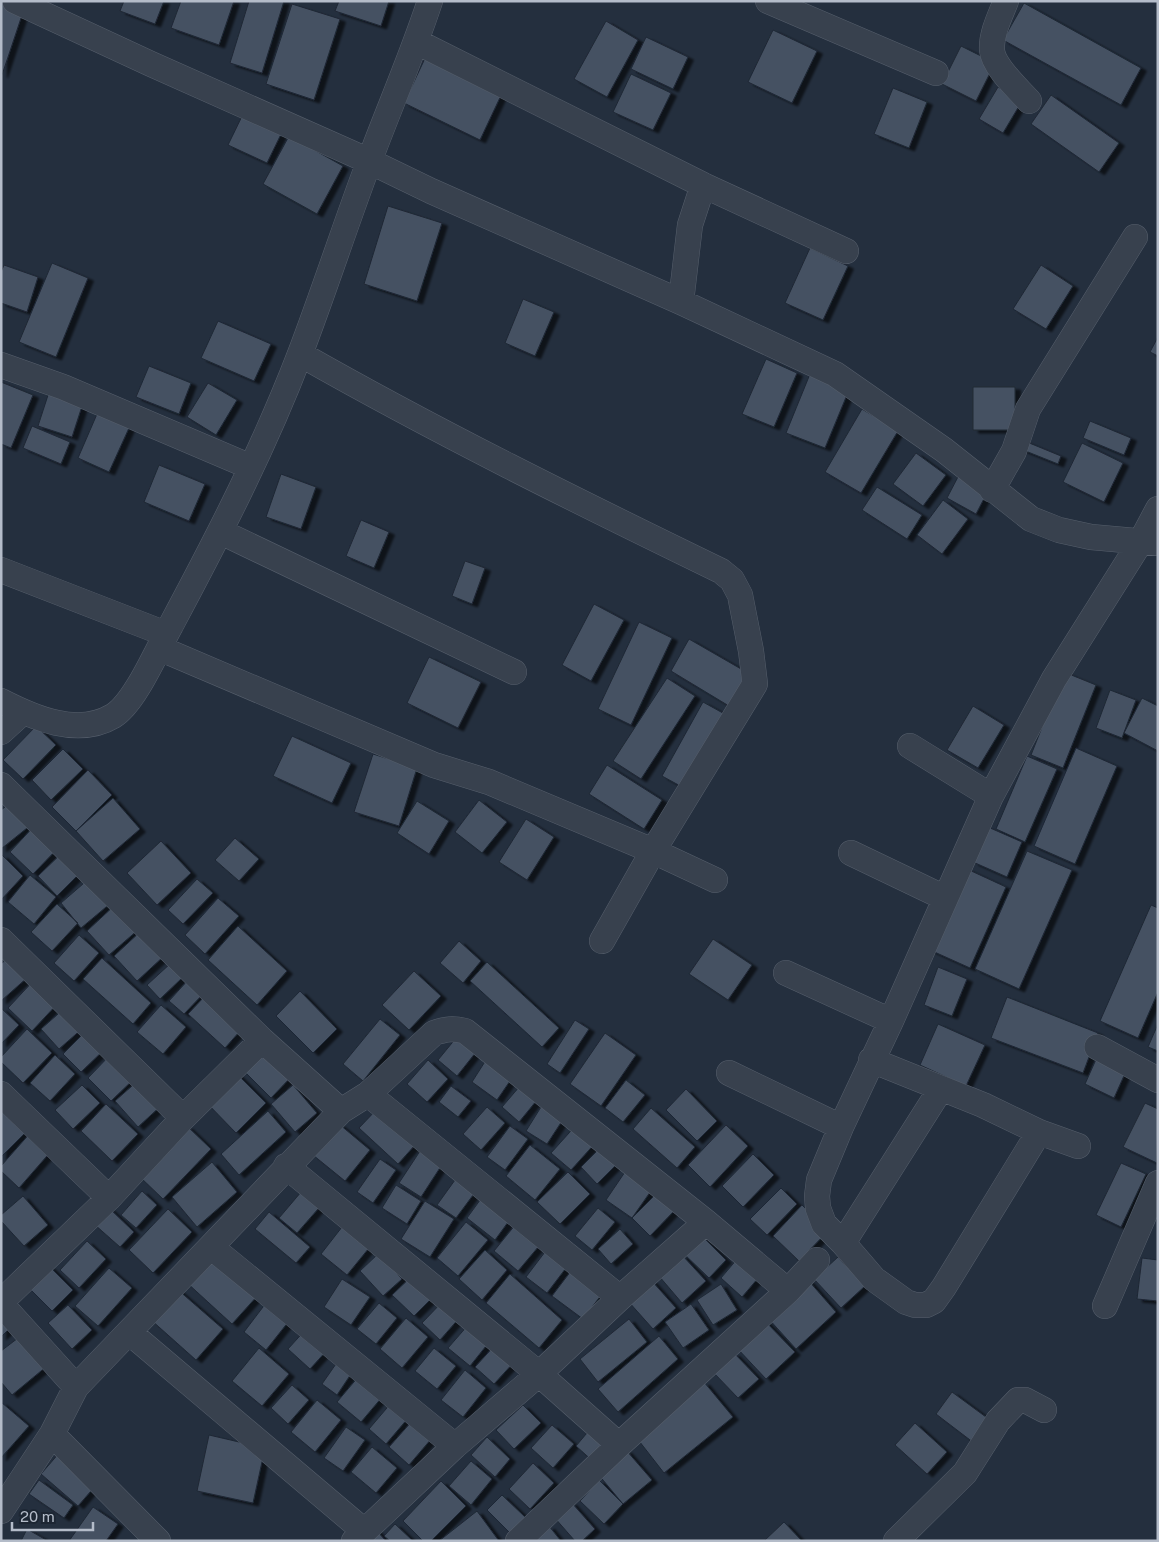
<svg xmlns="http://www.w3.org/2000/svg" width="1159" height="1542" font-family="'Public Sans',sans-serif">
<style>
.building{fill:#455162;stroke:#1f2835;filter:url(#shadow)}
.lines{fill:none;stroke-linecap:round;stroke-linejoin:round}
.street-casing{stroke:#565f6c;stroke-width:26}
.street{stroke:#38414e;stroke-width:25}
</style>
<defs>
<filter id="shadow"><feDropShadow dx="5.5" dy="3" stdDeviation="1" flood-color="#0009"/></filter>
</defs>
<rect width="100%" height="100%" fill="#242f3e"/>
<!-- building -->
<path class="building" d="M1,1H10L25,6L2,75Z
M124,1H164L155,24L120,11Z
M181,1H234L219,45L171,28Z
M249,1H284L262,73L230,63Z
M339,1H389L381,26L335,11Z
M1024,3L1141,68L1121,105L1003,40Z
M292,4L340,19L314,100L266,84Z
M606,21L638,40L607,97L574,79Z
M773,30L817,51L792,103L748,82Z
M646,37L688,57L673,89L631,69Z
M961,46L995,63L976,101L942,84Z
M428,52L504,89L480,140L404,103Z
M631,74L671,93L653,130L613,112Z
M998,87L1022,101L1003,133L979,119Z
M893,88L927,102L909,148L874,134Z
M1051,95L1119,143L1099,172L1031,124Z
M246,108L285,126L267,163L228,145Z
M289,136L343,166L317,214L263,184Z
M388,206L442,223L417,301L364,284Z
M810,248L848,266L823,320L785,303Z
M52,263L88,278L56,357L19,342Z
M4,265L38,277L27,312L1,303V272Z
M1041,265L1073,286L1046,329L1013,309Z
M523,299L554,312L535,356L505,343Z
M218,321L271,344L254,381L201,358Z
M1158,337V356L1150,352Z
M766,359L797,373L774,427L742,414Z
M149,366L191,383L179,414L136,397Z
M810,374L849,390L825,448L786,433Z
M1,382L33,395L11,448L1,444Z
M208,383L237,400L216,435L187,417Z
M973,387H1015V430H973Z
M50,389L84,400L72,437L38,426Z
M862,409L898,431L861,493L825,472Z
M97,414L129,428L109,472L78,458Z
M1090,421L1131,438L1124,455L1083,438Z
M32,426L70,442L61,464L23,448Z
M1022,440L1061,456L1058,464L1018,448Z
M1082,443L1123,463L1104,502L1063,482Z
M916,453L946,475L923,506L893,484Z
M159,465L205,484L189,521L144,502Z
M960,473L989,489L976,514L947,498Z
M281,474L316,487L301,529L266,517Z
M877,487L922,515L907,539L862,510Z
M943,500L968,519L942,554L917,535Z
M361,520L389,532L374,568L346,556Z
M465,561L485,568L472,604L452,596Z
M594,604L624,620L591,681L562,665Z
M639,622L672,638L631,725L598,709Z
M689,639L748,673L729,706L671,671Z
M429,657L481,682L458,728L407,703Z
M1064,672L1096,685L1063,768L1031,755Z
M667,678L695,696L641,779L613,761Z
M1110,690L1136,700L1122,738L1096,728Z
M1142,698L1158,706V751L1124,733Z
M703,702L730,717L684,788L662,776Z
M973,706L1004,725L978,768L947,750Z
M36,726L56,745L23,779L3,760Z
M292,736L351,763L332,803L273,776Z
M1076,748L1117,766L1075,864L1034,846Z
M63,749L83,769L51,800L32,780Z
M373,754L417,768L399,826L354,812Z
M1027,756L1057,769L1025,842L996,829Z
M607,765L662,800L644,829L589,794Z
M88,770L112,795L76,831L52,807Z
M113,798L140,829L103,861L76,831Z
M479,800L507,822L482,853L455,832Z
M13,801L32,824L1,849V810Z
M417,801L449,821L429,854L397,833Z
M526,819L554,837L527,880L499,862Z
M37,823L60,846L33,874L10,852Z
M988,827L1022,842L1007,877L973,862Z
M235,838L259,859L239,881L215,860Z
M161,841L191,873L157,905L127,873Z
M66,849L84,869L57,896L38,876Z
M1027,851L1072,870L1019,989L975,969Z
M2,855L23,876L1,900V856Z
M967,869L1006,887L970,968L930,950Z
M30,875L56,897L34,924L8,902Z
M91,877L112,902L81,928L61,903Z
M197,879L213,893L183,924L168,910Z
M218,898L239,916L205,954L185,935Z
M57,904L78,923L52,951L31,932Z
M116,904L139,929L109,955L87,931Z
M1151,905L1158,908V992L1138,1038L1100,1021Z
M238,926L287,971L257,1005L208,960Z
M141,931L164,956L137,981L114,956Z
M79,935L99,953L74,981L54,963Z
M713,939L752,965L728,1000L689,974Z
M459,941L481,961L463,983L440,963Z
M11,955L29,976L1,1001V964Z
M102,958L151,1003L133,1024L83,979Z
M487,962L559,1028L542,1047L470,981Z
M171,963L183,977L160,999L147,985Z
M938,967L967,979L952,1016L924,1005Z
M414,971L441,996L409,1030L382,1005Z
M36,978L60,1001L32,1031L8,1008Z
M189,979L204,993L184,1014L169,1001Z
M300,991L337,1029L313,1053L276,1016Z
M204,997L240,1031L225,1048L188,1014Z
M1007,997L1098,1033L1083,1073L991,1038Z
M161,1005L186,1027L163,1054L137,1032Z
M66,1007L84,1027L59,1049L41,1029Z
M1,1008L19,1025L1,1044Z
M380,1019L400,1035L363,1081L343,1064Z
M575,1020L589,1029L560,1073L547,1064Z
M938,1024L985,1045L966,1086L920,1065Z
M1158,1024V1051L1148,1047Z
M27,1029L52,1053L23,1083L1,1062V1057Z
M88,1029L106,1048L81,1072L63,1054Z
M461,1032L480,1047L457,1076L438,1060Z
M605,1033L636,1055L601,1106L570,1084Z
M263,1047L292,1076L271,1098L242,1069Z
M112,1053L136,1077L111,1101L88,1078Z
M55,1055L75,1074L50,1101L30,1083Z
M1098,1055L1127,1069L1114,1098L1085,1084Z
M428,1060L448,1079L427,1102L407,1084Z
M486,1060L512,1078L497,1100L472,1082Z
M232,1069L266,1103L236,1133L203,1099Z
M141,1078L164,1103L138,1127L115,1101Z
M626,1080L645,1095L623,1122L605,1108Z
M82,1085L100,1103L73,1129L55,1110Z
M293,1085L317,1113L295,1132L271,1104Z
M451,1086L471,1101L458,1117L439,1102Z
M520,1086L537,1100L519,1122L502,1107Z
M686,1089L717,1121L697,1141L666,1110Z
M1145,1103L1158,1109L1157,1163L1123,1147Z
M106,1104L138,1134L112,1161L81,1131Z
M1,1107L27,1131L1,1157Z
M487,1107L505,1123L481,1150L463,1134Z
M541,1107L562,1121L547,1144L526,1131Z
M651,1108L695,1147L677,1168L633,1129Z
M377,1109L415,1145L398,1164L359,1128Z
M268,1111L286,1132L239,1175L221,1154Z
M578,1123L598,1140L571,1170L551,1153Z
M339,1124L370,1150L345,1181L313,1155Z
M726,1125L748,1146L710,1187L688,1165Z
M187,1126L211,1149L163,1199L139,1176Z
M510,1126L528,1139L505,1170L487,1157Z
M32,1131L53,1149L19,1188L1,1171V1166Z
M424,1145L445,1160L421,1197L399,1183Z
M530,1145L560,1169L535,1200L506,1176Z
M603,1145L620,1161L597,1184L581,1167Z
M753,1154L774,1175L743,1207L722,1186Z
M380,1159L396,1170L373,1203L357,1192Z
M212,1162L237,1192L197,1227L172,1197Z
M1121,1163L1146,1174L1121,1227L1096,1215Z
M627,1169L653,1188L632,1218L606,1200Z
M568,1172L590,1194L560,1224L537,1202Z
M460,1173L479,1187L456,1218L437,1205Z
M307,1185L325,1201L297,1233L279,1218Z
M396,1185L421,1201L407,1224L382,1208Z
M781,1188L797,1204L767,1235L750,1219Z
M142,1191L157,1205L136,1228L121,1215Z
M656,1194L674,1211L650,1236L632,1218Z
M23,1196L48,1225L24,1246L1,1221V1215Z
M483,1196L511,1218L495,1240L467,1218Z
M425,1201L454,1219L430,1257L401,1239Z
M802,1205L828,1231L799,1261L773,1236Z
M109,1208L134,1232L120,1247L94,1224Z
M598,1208L615,1222L592,1250L575,1236Z
M168,1209L192,1232L153,1273L129,1250Z
M269,1212L310,1247L296,1263L255,1229Z
M520,1219L544,1240L518,1271L494,1251Z
M466,1222L488,1240L458,1276L437,1258Z
M342,1227L369,1248L347,1275L321,1254Z
M620,1229L633,1244L611,1264L598,1249Z
M700,1234L726,1260L709,1278L682,1252Z
M87,1241L106,1259L79,1288L60,1270Z
M548,1248L569,1264L547,1293L526,1277Z
M485,1250L507,1270L482,1300L459,1279Z
M211,1252L259,1294L232,1324L185,1281Z
M379,1253L402,1279L383,1296L360,1271Z
M682,1255L706,1281L682,1303L659,1276Z
M838,1257L865,1286L841,1308L814,1279Z
M738,1258L759,1277L742,1297L721,1278Z
M1142,1258L1158,1260V1301L1137,1299Z
M49,1266L73,1290L52,1311L28,1287Z
M574,1267L605,1290L583,1319L552,1296Z
M109,1268L132,1288L98,1326L75,1306Z
M414,1274L435,1295L414,1316L392,1295Z
M510,1274L562,1320L539,1348L486,1303Z
M342,1279L370,1297L351,1325L324,1307Z
M651,1280L676,1308L653,1329L628,1301Z
M808,1280L836,1312L796,1349L767,1317Z
M721,1284L737,1310L713,1325L697,1300Z
M177,1289L223,1329L196,1360L150,1319Z
M444,1300L461,1316L440,1340L422,1323Z
M266,1303L289,1321L266,1350L244,1332Z
M379,1303L397,1318L376,1344L357,1329Z
M691,1304L709,1330L683,1348L665,1322Z
M68,1305L92,1330L72,1349L48,1323Z
M1,1312L14,1324L1,1337Z
M406,1318L428,1337L402,1368L380,1349Z
M629,1319L647,1342L598,1382L580,1359Z
M764,1320L795,1352L766,1379L736,1347Z
M469,1324L490,1341L470,1366L448,1348Z
M307,1328L329,1348L310,1369L288,1349Z
M22,1335L47,1366L12,1395L1,1382V1351Z
M659,1336L678,1359L618,1412L598,1389Z
M497,1343L516,1360L494,1384L475,1367Z
M259,1348L289,1374L262,1406L232,1381Z
M434,1348L456,1366L437,1389L415,1371Z
M734,1353L759,1379L738,1398L713,1372Z
M338,1361L353,1371L337,1395L322,1384Z
M465,1370L486,1388L463,1417L441,1400Z
M359,1376L383,1396L361,1422L337,1402Z
M704,1382L733,1417L664,1473L636,1437Z
M292,1385L309,1400L288,1424L271,1408Z
M952,1392L990,1420L974,1443L936,1414Z
M317,1400L341,1420L315,1452L291,1432Z
M1,1402L29,1426L1,1458Z
M392,1402L409,1417L386,1444L369,1429Z
M523,1405L541,1423L514,1449L496,1430Z
M413,1420L432,1438L409,1465L389,1447Z
M915,1423L947,1452L927,1474L895,1445Z
M552,1425L574,1444L553,1468L531,1448Z
M346,1427L365,1440L343,1471L324,1458Z
M592,1427L612,1445L596,1464L576,1446Z
M209,1435L265,1448L253,1503L197,1491Z
M487,1437L510,1459L495,1477L471,1455Z
M372,1447L397,1468L376,1493L351,1472Z
M626,1450L652,1480L623,1504L598,1474Z
M60,1452L97,1484L78,1506L41,1474Z
M471,1461L492,1479L471,1505L449,1486Z
M533,1463L554,1483L530,1509L509,1489Z
M39,1480L73,1505L64,1518L29,1494Z
M599,1480L623,1504L604,1524L580,1501Z
M441,1481L466,1506L431,1541H423L403,1521Z
M502,1495L525,1517L510,1533L487,1510Z
M571,1502L595,1529L582,1541H575L554,1517Z
M93,1507L118,1524L106,1541H69Z
M477,1511L499,1541H439Z
M784,1522L802,1541H764Z
M395,1524L413,1541H390L384,1536Z
M549,1526L561,1541H532Z
M27,1529L48,1541H21Z
M375,1529L386,1541H364Z"/>
<g class="lines">
<!-- street casing -->
<g class="street-casing">
<path id="street" d="M15,1L151,64L369,161L431,191L681,302L835,374L944,450L1031,519L1059,530L1091,537L1158,543
M768,1L936,73
M1006,1C1000,16 991,34 992,50C993,66 1018,89 1029,101
M417,42L703,185L846,251
M681,302L690,225L703,185
M300,354C437,432 579,502 721,571L732,580L740,595L751,651L755,684L653,851L602,941
M1,365L63,387L251,467
M992,490L1014,451L1028,409L1135,237
M221,532L514,672
M1,570L166,634
M159,648L434,765L489,782L653,851L715,880
M1,701C34,718 78,737 113,716C135,703 158,648 171,625C218,537 264,448 300,354C324,291 345,226 369,162C389,108 412,56 430,1
M1,732L23,712
M910,746L991,796
M1,785L262,1040L341,1111
M851,853L945,898
M1,940L183,1118
M786,973L891,1021
M1097,1047L1158,1080
M871,1060L983,1105L1039,1132L1078,1146
M729,1073L841,1127
M1,1094L109,1198
M368,1094L620,1298
M1039,1132L944,1287L934,1301L926,1305H915L906,1302L874,1279L843,1243L824,1224L818,1208L817,1196L819,1180L841,1127L891,1021L991,796L1054,679L1141,541L1158,509
M286,1166L539,1374L619,1445
M843,1243L940,1090
M211,1247L455,1446
M1,1302L109,1198L183,1118L262,1040
M1,1304L76,1387
M1105,1306L1158,1183
M129,1332L364,1531
M52,1434L158,1541
M1,1511L52,1434L76,1387L341,1111L368,1094L434,1033C446,1029 453,1028 465,1031L706,1222L788,1291
M354,1541L455,1446L539,1374L620,1298L706,1222
M518,1541L619,1445L788,1291L817,1260
M896,1541L965,1473L998,1421L1018,1400H1025L1044,1410"/>
</g>
<!-- street -->
<use href="#street" class="street"/>
</g>
<!-- border -->
<rect width="1159" height="1542" fill="none" stroke="#b4bcc9" stroke-width="5"/>
<!-- scale -->
<path d="M12 1522v8h81v-8" fill="none" stroke="#b4bcc9" stroke-width="2.5"/>
<text x="20" y="1522" font-size="15" fill="#b4bcc9" stroke="#1d2633" stroke-width="4" paint-order="stroke">20 m</text>
</svg>
